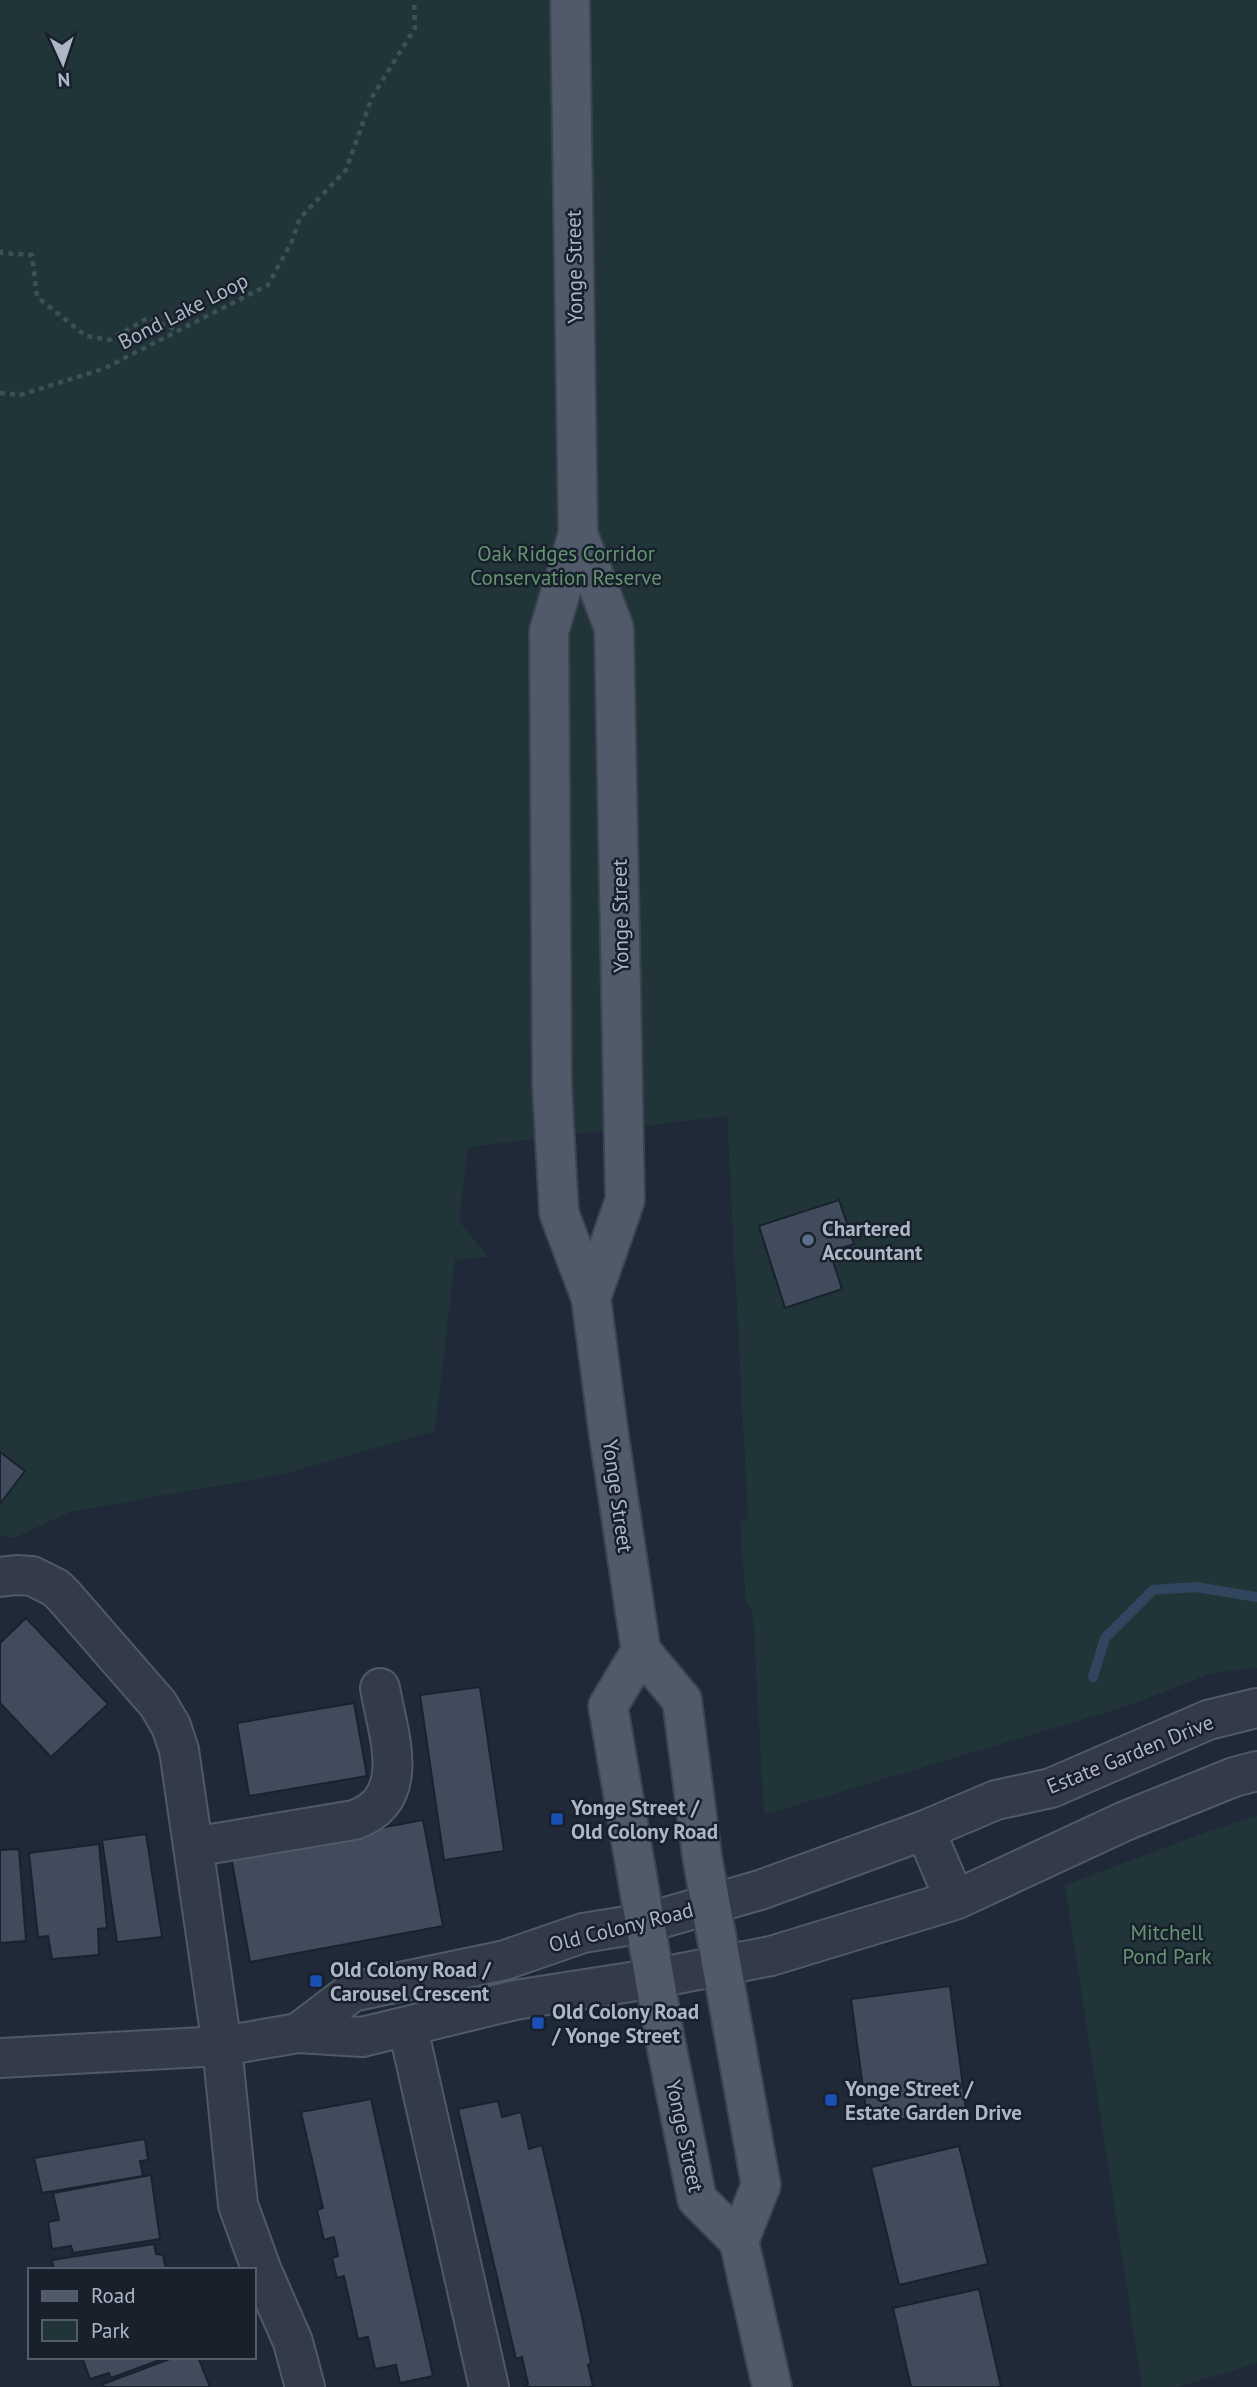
<svg xmlns="http://www.w3.org/2000/svg" width="1257" height="2387" font-family="'PT Sans',sans-serif">
<style>
.green{fill:#213538}
.lines{fill:none;stroke-linecap:round;stroke-linejoin:round}
.stream{stroke:#32455f;stroke-width:10}
.building{fill:#404c5c;stroke:#1a222e;stroke-width:2}
.minor-casing{stroke:#505966;stroke-width:42}
.major-casing{stroke:#3c4451;stroke-width:42}
.path{stroke:#3c5153;stroke-width:4.5;stroke-dasharray:5 5;stroke-linecap:butt}
.minor{stroke:#333b48;stroke-width:38}
.major{stroke:#515a68;stroke-width:38}
.service-dot{fill:#5c6f8a;stroke:#18202c;stroke-width:2.5}
.transit-dot{fill:#1a4fb4;stroke:#18202c;stroke-width:2.5}
.labels{text-anchor:middle;dominant-baseline:central;stroke-width:5;stroke-linejoin:round;paint-order:stroke}
.street-label{font-size:21px;fill:#adb6c5;stroke:#18202c}
.park-label{font-size:21px;fill:#649570;stroke:#18202c}
.poi-label{font-size:21px;font-weight:bold;fill:#adb6c5;stroke:#18202c;text-anchor:start}
</style>
<rect width="100%" height="100%" fill="#1f2937"/>
<!-- green -->
<path class="green" d="M0,0H1257V1668L1212,1673L1131,1705L764,1815L753,1614L746,1601L740,1521L748,1519L727,1116L468,1147L459,1221L488,1257L455,1260L435,1431L284,1474L70,1512L14,1538L0,1535Z
M1257,1816V2363L1178,2387H1142L1065,1885L1209,1831Z"/>
<g class="lines">
<!-- stream -->
<path class="stream" d="M1093,1677L1105,1638L1153,1590L1196,1587L1257,1597"/>
</g>
<!-- building -->
<path class="building" d="M839,1200L854,1244L830,1252L842,1289L785,1308L759,1226Z
M0,1452L25,1471L0,1504Z
M26,1618L108,1704L51,1757L0,1703V1643Z
M480,1687L504,1851L444,1860L420,1695Z
M354,1703L367,1776L249,1796L237,1723Z
M423,1820L443,1926L250,1962L231,1856Z
M146,1834L162,1937L117,1942L102,1840Z
M99,1844L107,1928L98,1929L99,1955L52,1959L48,1936L38,1937L29,1853Z
M19,1849L26,1941L0,1943V1850Z
M950,1986L966,2110L868,2124L851,1999Z
M371,2099L433,2376L400,2383L396,2365L375,2369L368,2337L358,2339L344,2276L337,2278L332,2258L338,2256L334,2237L324,2240L317,2210L323,2208L301,2112Z
M498,2101L502,2117L521,2112L529,2149L542,2145L582,2317L591,2363L588,2365L593,2387H524L528,2384L522,2357L516,2359L458,2109Z
M145,2139L148,2160L140,2161L143,2176L42,2193L34,2158Z
M959,2146L988,2264L899,2285L871,2167Z
M151,2175L160,2239L73,2253L71,2246L52,2249L48,2222L59,2220L53,2193Z
M154,2244L156,2254L163,2255L166,2270H54L52,2260Z
M979,2289L1001,2387H911L893,2308Z
M82,2357H168L111,2378L109,2373L90,2379Z
M175,2357H198L210,2387H104L103,2384Z"/>
<g class="lines">
<!-- minor casing -->
<g class="minor-casing">
<path id="minor" d="M0,1577L16,1575L32,1576L56,1588L64,1596L158,1704L171,1726L179,1750L222,2046L238,2205L262,2271L293,2342L305,2387
M925,1830L955,1900
M193,1847L354,1820C414,1799 388,1735 380,1688
M408,2028L489,2387
M298,2033L352,1992L505,1960L583,1933L645,1923L760,1890L925,1830L996,1800L1051,1788L1208,1720L1257,1708
M0,2058L222,2046L298,2033L362,2037L515,2000L656,1978L771,1956L955,1900L1125,1821L1234,1777L1257,1771"/>
</g>
<!-- major casing -->
<g class="major-casing">
<path id="major" d="M570,0L578,534L549,631L552,1085L559,1213L591,1298L608,1429L641,1651L682,1700L702,1856L761,2185L739,2241
M578,534L614,628L625,1200L591,1298
M641,1651L608,1706L664,2034L697,2199L739,2241L772,2387"/>
</g>
<!-- path -->
<path class="path" d="M0,250L2,253L32,255L37,297L86,336L109,340L148,318L179,331
M0,393L20,395L103,369L268,285L291,243L300,218L346,170L372,97L415,28L414,0"/>
<!-- minor -->
<use href="#minor" class="minor"/>
<!-- major -->
<use href="#major" class="major"/>
</g>
<!-- markers -->
<circle class="service-dot" cx="808" cy="1240" r="7"/>
<g class="transit-dot">
<rect x="550" y="1812" width="14" height="14" rx="3.5"/>
<rect x="309" y="1974" width="14" height="14" rx="3.5"/>
<rect x="531" y="2016" width="14" height="14" rx="3.5"/>
<rect x="824" y="2093" width="14" height="14" rx="3.5"/>
</g>
<g class="labels">
<!-- street labels -->
<g class="street-label">
<text transform="translate(574 267) rotate(-91)">Yonge Street</text>
<text transform="translate(183 311) rotate(-27)">Bond Lake Loop</text>
<text transform="translate(620 916) rotate(-91)">Yonge Street</text>
<text transform="translate(618 1496) rotate(82)">Yonge Street</text>
<text transform="translate(1130 1754) rotate(-22)">Estate Garden Drive</text>
<text transform="translate(621 1927) rotate(-14)">Old Colony Road</text>
<text transform="translate(685 2136) rotate(78)">Yonge Street</text>
</g>
<!-- park labels -->
<g class="park-label">
<text x="566" y="553">Oak Ridges Corridor<tspan x="566" dy="24">Conservation Reserve</tspan></text>
<text x="1167" y="1932">Mitchell<tspan x="1167" dy="24">Pond Park</tspan></text>
</g>
<!-- poi labels -->
<g class="poi-label">
<text x="822" y="1228">Chartered<tspan x="822" dy="24">Accountant</tspan></text>
<text x="571" y="1807">Yonge Street /<tspan x="571" dy="24">Old Colony Road</tspan></text>
<text x="330" y="1969">Old Colony Road /<tspan x="330" dy="24">Carousel Crescent</tspan></text>
<text x="552" y="2011">Old Colony Road<tspan x="552" dy="24">/ Yonge Street</tspan></text>
<text x="845" y="2088">Yonge Street /<tspan x="845" dy="24">Estate Garden Drive</tspan></text>
</g>
</g>
<!-- legend -->
<rect x="28" y="2268" width="228" height="91" fill="#18202c" stroke="#545c69" stroke-width="2"/>
<rect x="42" y="2291" width="35" height="10" fill="#515a68" stroke="#545c69" stroke-width="2"/>
<text x="91" y="2303" font-size="21" fill="#adb6c5">Road</text>
<rect x="42" y="2320" width="35" height="21" fill="#213538" stroke="#545c69" stroke-width="2"/>
<text x="91" y="2338" font-size="21" fill="#adb6c5">Park</text>
<!-- north arrow -->
<g transform="translate(63 63) rotate(177)" stroke="#18202c" stroke-width="5" paint-order="stroke">
<path d="M0-5L12 26L0 18L-12 26Z" fill="#adb6c5"/>
<text y="-10" font-size="19" font-weight="bold" text-anchor="middle" fill="#adb6c5">N</text>
</g>
</svg>
